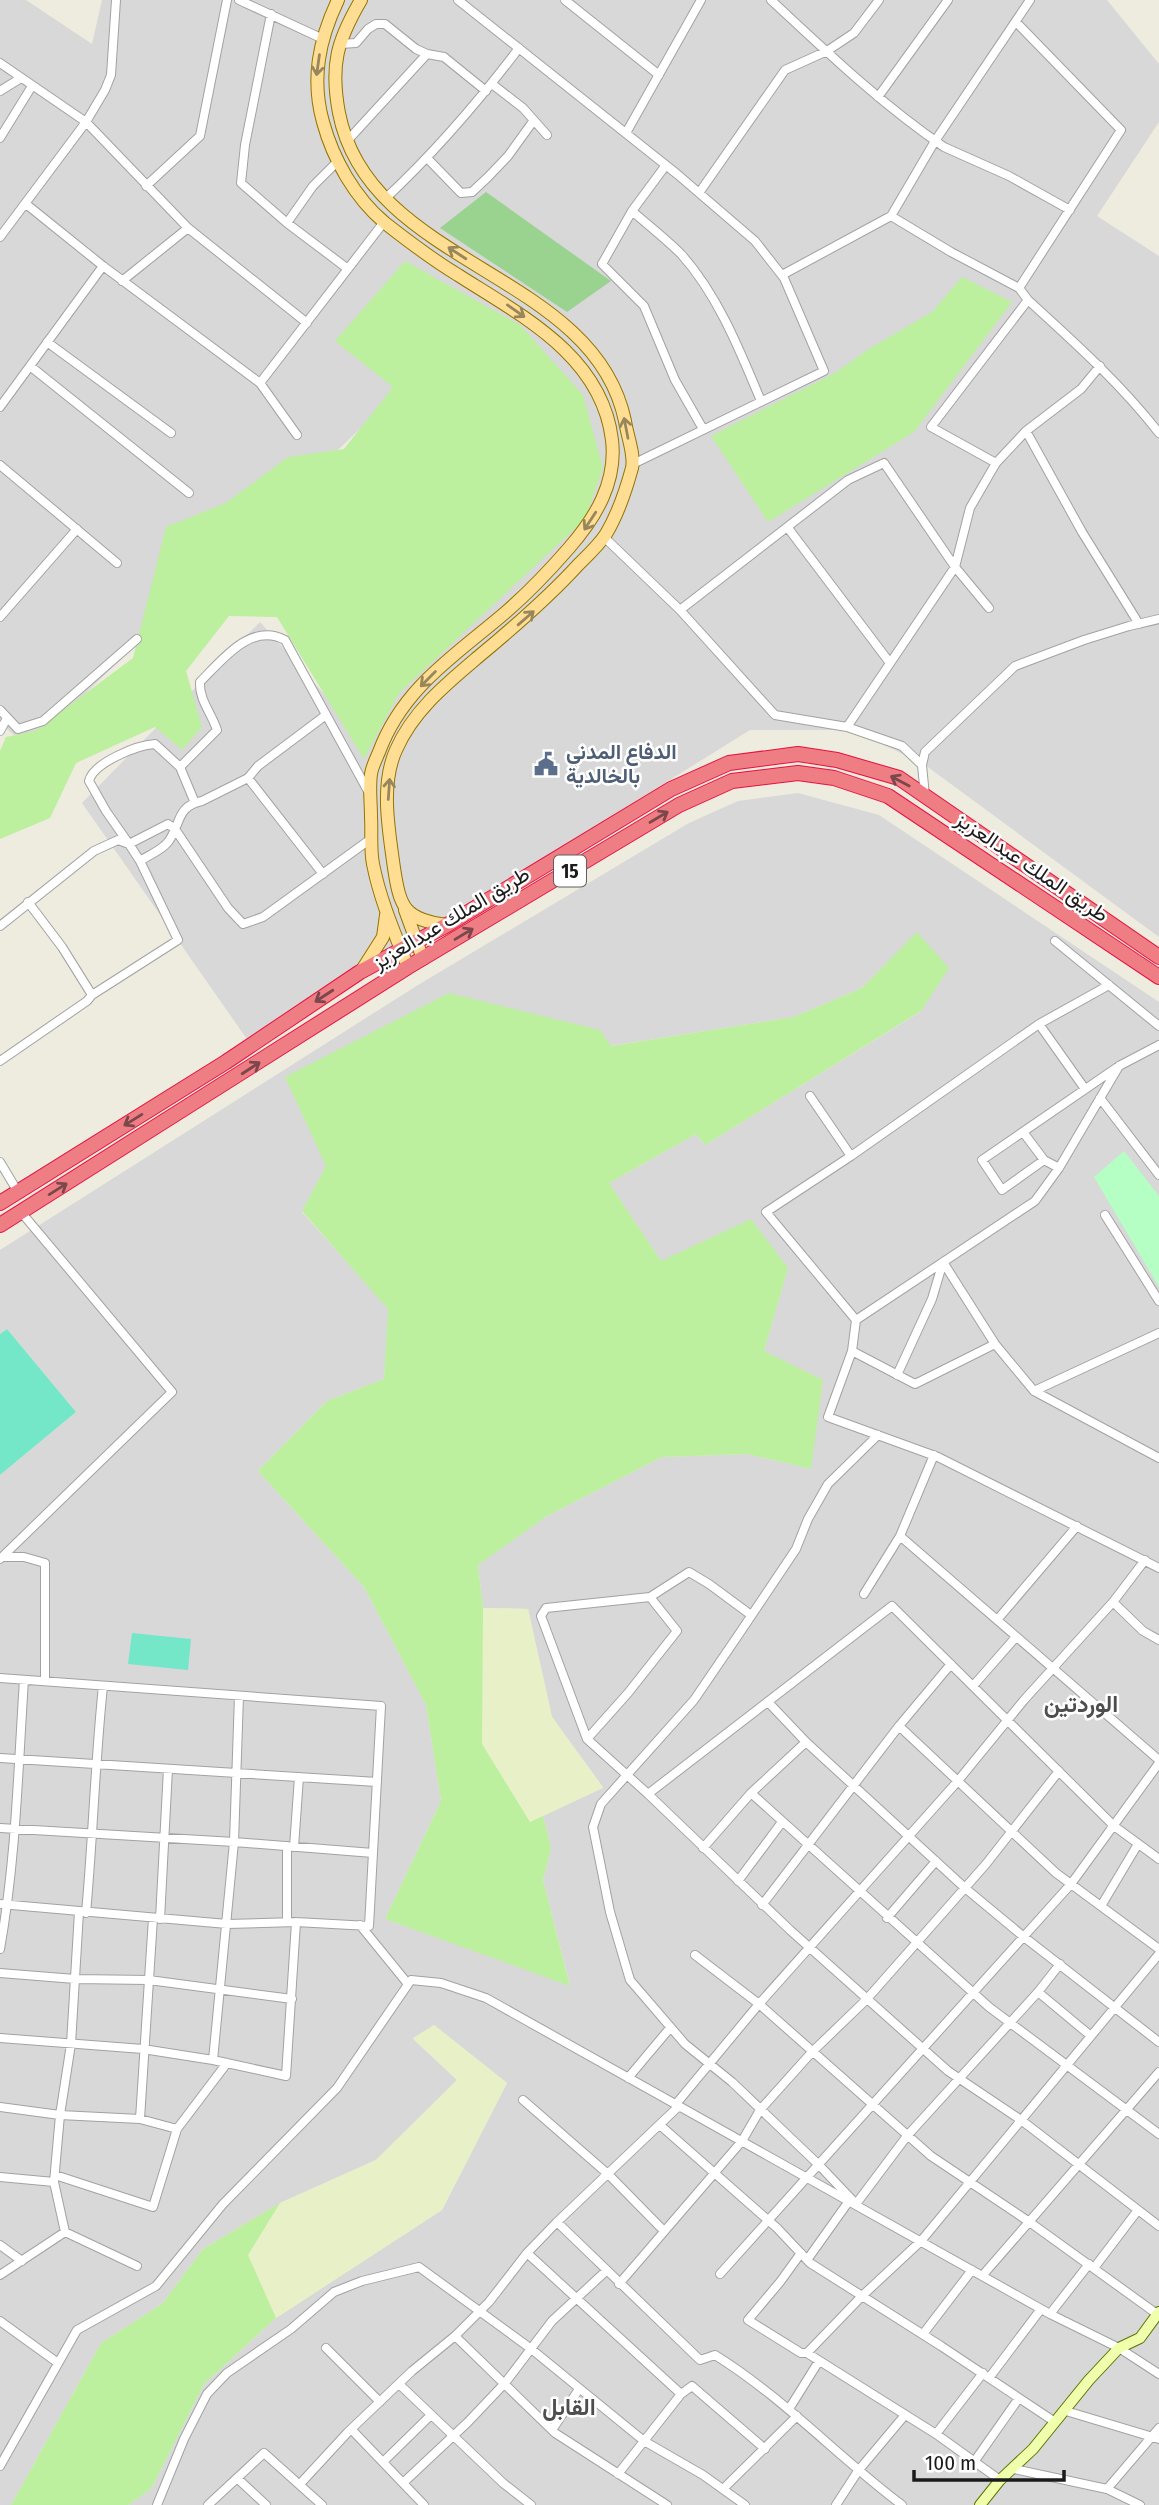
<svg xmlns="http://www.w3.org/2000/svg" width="1159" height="2505" font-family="'Fira Sans Condensed',Vazirmatn,sans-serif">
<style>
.residential{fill:#d9d8d8;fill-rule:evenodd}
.farmland{fill:#e8f0c7}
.grass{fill:#bcef9e}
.forest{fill:#9ad28f}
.park{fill:#b5ffc4}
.pitch{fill:#73e7c8}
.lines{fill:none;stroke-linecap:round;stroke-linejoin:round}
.street-casing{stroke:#a2a2a2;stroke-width:10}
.secondary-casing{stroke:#597400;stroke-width:12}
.primary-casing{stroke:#927400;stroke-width:14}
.highway-casing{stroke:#e61240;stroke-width:16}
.street{stroke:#fff;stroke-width:8}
.secondary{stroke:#f0ffac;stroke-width:10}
.primary{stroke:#ffde93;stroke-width:12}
.highway{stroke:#ef7d84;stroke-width:14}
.oneway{stroke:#98865d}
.oneway2{stroke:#7a474a}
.labels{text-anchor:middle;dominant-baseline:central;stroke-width:5;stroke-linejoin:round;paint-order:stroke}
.shield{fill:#fff;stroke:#5f5f5f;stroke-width:2}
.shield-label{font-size:19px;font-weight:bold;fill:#1b1b1b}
.service-label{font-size:21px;font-weight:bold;fill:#4e5e75;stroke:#fff;text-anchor:start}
.street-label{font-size:21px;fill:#1b1b1b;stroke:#fff}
.neighbourhood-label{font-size:23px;font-weight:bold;fill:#4e4e4e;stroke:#fff}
</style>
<rect width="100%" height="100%" fill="#eeebdf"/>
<!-- residential -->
<path class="residential" d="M0,0H26L92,44L102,0H1107L1159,64V122L1097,216L1159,256V937L925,765L854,730H750L249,1042L82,803L260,622L358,732L452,340L29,748L0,723Z
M798,793L879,815L1159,1002V2505H128L151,2489L204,2384L276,2318L442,2210L507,2083L434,2025L413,2039L457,2080L376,2160L280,2203L203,2249L162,2304L101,2343L11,2505H0V1475L76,1412L7,1329L0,1334V1250L418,985L689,823L738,801ZM917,933L920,1012L705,1145L696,1134L609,1183L661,1261L788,1268L764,1351L811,1469L747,1454L662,1457L547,1516L478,1564L483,1608L528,1609L552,1717L603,1787L543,1816L551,1848L543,1880L570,1985L385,1919L441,1801L426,1705L364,1587L258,1471L327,1401L384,1379L389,1309L302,1212L326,1166L610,1046L794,1017L862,988Z"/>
<!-- farmland -->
<path class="farmland" d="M483,1608L528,1609L552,1717L603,1788L530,1822L482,1744Z
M434,2025L507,2083L442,2210L276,2318L247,2255L280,2203L376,2160L457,2080L413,2038Z"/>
<!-- grass -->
<path class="grass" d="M405,261L520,325L583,395L603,468L585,519L399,693L364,759L277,617L229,616L186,671L202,727L182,750L155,727L76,763L50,818L0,839V751L6,737L35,731L133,658L166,527L226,503L288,457L344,449L393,387L335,341Z
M962,277L1012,302L914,432L768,522L711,436L835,373L869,349L932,312Z
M917,932L949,968L921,1011L705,1145L696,1134L609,1183L661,1261L751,1219L788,1268L764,1351L823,1380L811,1469L747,1454L662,1457L547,1516L478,1565L483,1608L482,1744L530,1822L543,1816L551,1848L543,1880L570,1986L385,1919L441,1801L426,1705L364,1587L258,1471L327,1401L384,1379L388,1309L302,1211L326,1166L285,1077L449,993L600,1030L611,1046L794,1017L862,988Z
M280,2203L248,2255L276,2318L204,2384L151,2489L128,2505H11L101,2343L162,2304L203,2249Z"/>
<!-- forest -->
<path class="forest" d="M486,192L611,281L567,312L440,228Z"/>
<!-- park -->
<path class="park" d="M1124,1151L1159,1196V1287L1094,1177Z"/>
<!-- pitch -->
<path class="pitch" d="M7,1329L76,1412L0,1475V1334Z
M132,1633L191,1639L188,1670L128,1664Z"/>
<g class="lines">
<!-- street casing -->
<g class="street-casing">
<path id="street" d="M239,0L323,39
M458,0L677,174L755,241L784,278L824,371L633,464
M565,0L659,75
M771,0C827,52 881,104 944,147L1009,176L1070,210
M271,14L245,145L241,183L287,223L348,269
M1016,22L1121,130L1019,288
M340,44L356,43L368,29L376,24H385L416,49L427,54L444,57L486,91
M0,63L86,122L188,228L307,323
M492,84L523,108L547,135
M0,91L21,78
M878,97L948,0
M626,133L701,0
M0,138L32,86
M348,140L427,54
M427,158L461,193L472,192L488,177L508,156L534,120
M666,165L632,211C648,225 666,239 681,254C718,295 740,351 761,401
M146,186L200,136L227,0
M699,193L785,70L827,51L854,33L879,0
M386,198C434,153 479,101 519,48
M26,204L103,266L260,383L384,222
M632,211L602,264L644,306L675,380L703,429
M891,216L951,252L1019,288L1028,300L931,427L996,463
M287,223L313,186L338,161
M0,237L86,122L105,90L111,75L116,0
M782,275L891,216L935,141L1030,0
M122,281L188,228
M1028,300C1074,342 1120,383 1159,433
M47,342L171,433
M30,366L189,493
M260,383L297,435
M0,407L103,266
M1026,431L1082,532L1139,624
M0,465L117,563
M788,528L890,663
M604,537L680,610L775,715L847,727L902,746L922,765L925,752L1015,666L1084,640L1129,626L1159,619
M680,610L848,480L884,463L955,567L989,608
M0,617L77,529
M0,710L18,729L43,721L137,639
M847,727L955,567L970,508L996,463L1026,431L1081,389L1100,366
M0,731L7,718
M922,765L925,796
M180,767L155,744C137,745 93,763 89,781L106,811L129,844L168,824L175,829L228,908L243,924L263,917L372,838
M248,778L323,874
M195,803L180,767L217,730C211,712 199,700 200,682C223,659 251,622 285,640L368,791
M140,861C149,855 162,850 168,842C181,825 176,806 202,801L248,778L258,766L326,715
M28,902L62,947L92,995
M0,926L94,851L118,840L129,844L140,861L178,940L92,995L87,1001L0,1061
M1055,941L1159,1026
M1039,1024L1085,1089
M1119,1066L1059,1168L1035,1201L856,1320L852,1351L828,1417L938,1457L1159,1568
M810,1096L851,1156
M1100,1098L1159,1175
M1023,1132L1044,1160L1059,1168
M1044,1160L1002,1190L982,1160L1119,1066L1159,1045
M0,1162L18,1192
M1105,1215L1159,1301
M943,1262L995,1344L1034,1391L1159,1458
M856,1320L766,1212L851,1156L1039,1024L1109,985
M852,1351L915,1384L995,1344
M897,1375L932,1299L943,1262
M1034,1391L1159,1333
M878,1435L828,1484L808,1519L796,1549L739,1634L694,1700L601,1804L593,1827L610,1912L630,1980L685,2044L732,2082L819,2165L856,2204L907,2136L1038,1992L1060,1964
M900,1536L1159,1760
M3,1557H24L45,1563V1681
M0,1559L172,1392L21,1212
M864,1594L900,1536L934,1455
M1113,1602L1143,1631L1159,1640
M751,1615L709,1584L689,1572L650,1597L546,1608L541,1616L587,1739L648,1794L790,1930L948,2071L1021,2120L1159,2226
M997,1620L1077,1526
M0,1678L381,1706L369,1926L296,1922L227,1924L0,1904
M973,1686L1016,1637
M768,1702L806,1742L965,1888L1024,1937L1159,2042
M899,1726L1056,1873L1159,1949
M587,1739L628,1693L677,1631L650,1597
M0,1758L377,1782
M751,1793L806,1742
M648,1794L892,1606L1114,1826L1159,1859
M0,1828L234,1842L373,1853
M294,1847L299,1777
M703,1848L751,1793L989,2007L1159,2134
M738,1881L782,1822
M762,1905L899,1726L951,1664
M1101,1906L1138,1844
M86,1913C93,1837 95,1762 103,1686
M887,1918L936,1861
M160,1919L168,1769
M287,1922V1846
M360,1925L408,1984
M0,1949C16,1860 18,1770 24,1680
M695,1955L759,2004L931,2156L1028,2221L1157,2314
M0,1973L75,1979L149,1980L292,1999
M1038,1992L1091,2036
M0,2038L143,2049L213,2060L234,1842L239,1696
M213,2060L286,2076L296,1922
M628,2078L670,2028
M523,2100L609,2175L664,2231
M676,2104L759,2004L957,1782L1024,1700L1113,1602L1145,1560
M0,2107L60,2115L140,2119L177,2129
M140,2119L153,1918
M661,2126L777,2228L810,2263L941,2346L1052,2420H1057
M55,2175L153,2207L177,2129L227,2063
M0,2177L54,2182
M557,2222L700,2360L715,2355C784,2398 838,2457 902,2505
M65,2232L54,2182L60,2115L71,2044L79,1912
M0,2245L22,2261
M527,2253L681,2394
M801,2253L780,2282L748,2320L801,2353H807L936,2434L1000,2480
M807,2260L849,2201
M1094,2268L1138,2210
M720,2274L1071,1884L1159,1763
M0,2275L65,2232L137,2266
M982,2276L1159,2072
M619,2284L742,2141L760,2110L812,2052L866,2000L986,1864L1059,1771
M1050,2314L1089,2264
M0,2321L58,2363
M923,2334L972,2270
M455,2336L555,2433L667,2505
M326,2348L380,2402
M807,2353L862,2296L921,2241L1159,1954
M989,2378L1041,2309
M399,2384L503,2483L531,2505
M789,2409L819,2361
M1066,2411L1159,2439
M351,2429L424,2505
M552,2430L579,2389
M936,2434L983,2373
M384,2461L431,2415
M974,2462L1019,2398
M0,2466L77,2330L156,2286L223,2204L337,2088L411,1980L441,1983L486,1998L1050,2314L1119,2348L1159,2374
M1014,2469L1107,2489L1140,2505
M618,2474L681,2394L692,2386L765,2449
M237,2478L266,2505
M403,2483L468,2422L505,2383L552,2321L606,2271
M300,2484L348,2432L412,2371L455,2336L489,2302L527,2253L557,2222L679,2106
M723,2489L797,2416
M1107,2489L1159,2428
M157,2505L184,2439L207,2394L227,2373L291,2329L334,2292L362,2281L419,2267L530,2348L644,2441L703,2475L745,2505
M208,2505L264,2453L322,2505
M836,2505L858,2471L905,2415"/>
</g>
<!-- secondary casing -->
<g class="secondary-casing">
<path id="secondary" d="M980,2505L1000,2480L1033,2449L1089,2380L1119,2348L1140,2338L1159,2312"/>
</g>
<!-- primary casing -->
<g class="primary-casing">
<path id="primary" d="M338,0C319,40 311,79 323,122C333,159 355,198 385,223C408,241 433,260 458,275C522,316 602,356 612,440C617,482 596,517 569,548C549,571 529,592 506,612C456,655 403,687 379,752C376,759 372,767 371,774C369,788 371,803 371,817C372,832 370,849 373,864C380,900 395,934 408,967
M361,0C337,41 330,65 339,113C369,267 594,271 625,421C627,435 635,455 632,468C626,490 618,514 606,534C599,545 588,555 578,565C547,599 513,628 478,657C446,684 413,711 396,750C380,785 389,831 394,868C400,908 405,920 447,925
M405,910L423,959
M362,970L383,937L386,915"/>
</g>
<!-- highway casing -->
<g class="highway-casing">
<path id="highway" d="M0,1203L226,1062L360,972L447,925L671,789L729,763L798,754L837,760L899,778L1159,957
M0,1225L408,967L679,805L732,781L798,773L834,778L888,796L1159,977"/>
</g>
<!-- street -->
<use href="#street" class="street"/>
<!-- secondary -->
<use href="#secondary" class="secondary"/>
<!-- primary -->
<use href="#primary" class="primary"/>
<!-- highway -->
<use href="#highway" class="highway"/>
</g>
<!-- one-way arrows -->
<defs><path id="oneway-shaft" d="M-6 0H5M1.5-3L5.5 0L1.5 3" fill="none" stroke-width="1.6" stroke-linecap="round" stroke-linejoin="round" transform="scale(1.75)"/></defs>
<g class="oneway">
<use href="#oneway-shaft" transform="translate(318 65) rotate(98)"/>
<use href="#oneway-shaft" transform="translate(457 253) rotate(-147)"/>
<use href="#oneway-shaft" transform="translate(516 311) rotate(35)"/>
<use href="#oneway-shaft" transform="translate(626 428) rotate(-101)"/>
<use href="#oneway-shaft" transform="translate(590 521) rotate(123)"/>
<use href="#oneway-shaft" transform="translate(526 618) rotate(-41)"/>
<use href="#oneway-shaft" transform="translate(428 679) rotate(135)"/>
<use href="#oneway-shaft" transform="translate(389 789) rotate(-86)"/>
</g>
<g class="oneway2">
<use href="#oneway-shaft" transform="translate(900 781) rotate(-152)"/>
<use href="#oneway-shaft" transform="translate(659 817) rotate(-31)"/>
<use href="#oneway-shaft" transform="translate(464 934) rotate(-31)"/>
<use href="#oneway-shaft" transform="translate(324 996) rotate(147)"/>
<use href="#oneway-shaft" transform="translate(251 1068) rotate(-33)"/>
<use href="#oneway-shaft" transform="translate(133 1120) rotate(148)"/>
<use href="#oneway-shaft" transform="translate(58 1189) rotate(-32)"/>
</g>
<!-- icons -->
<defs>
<g id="civic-bare" transform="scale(1.89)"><path d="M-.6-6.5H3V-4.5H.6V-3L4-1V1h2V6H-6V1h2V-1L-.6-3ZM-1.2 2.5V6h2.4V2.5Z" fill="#5c6f8a" stroke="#fff" stroke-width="2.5" paint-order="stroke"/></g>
</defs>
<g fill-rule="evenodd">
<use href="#civic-bare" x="546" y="764"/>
</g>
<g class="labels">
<!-- shield labels -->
<rect class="shield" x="554" y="855.5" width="32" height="31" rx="5"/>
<g class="shield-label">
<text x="570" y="871">15</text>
</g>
<!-- service labels -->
<g class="service-label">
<text x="566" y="752">الدفاع المدني<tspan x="566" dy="24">بالخالدية</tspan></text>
</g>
<!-- street labels -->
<g class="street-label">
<text transform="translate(1032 867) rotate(34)">طريق الملك عبدالعزيز</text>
<text transform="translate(451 918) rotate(-31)">طريق الملك عبدالعزيز</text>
</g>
<!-- neighbourhood labels -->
<g class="neighbourhood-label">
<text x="1081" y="1704">الوردتين</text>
<text x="569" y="2407">القابل</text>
</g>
</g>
<!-- scale -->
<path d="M914 2470v10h150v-10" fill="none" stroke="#1b1b1b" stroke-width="3.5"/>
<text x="925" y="2470" font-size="21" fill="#1b1b1b" stroke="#ffffff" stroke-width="5" paint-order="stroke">100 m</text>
</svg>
